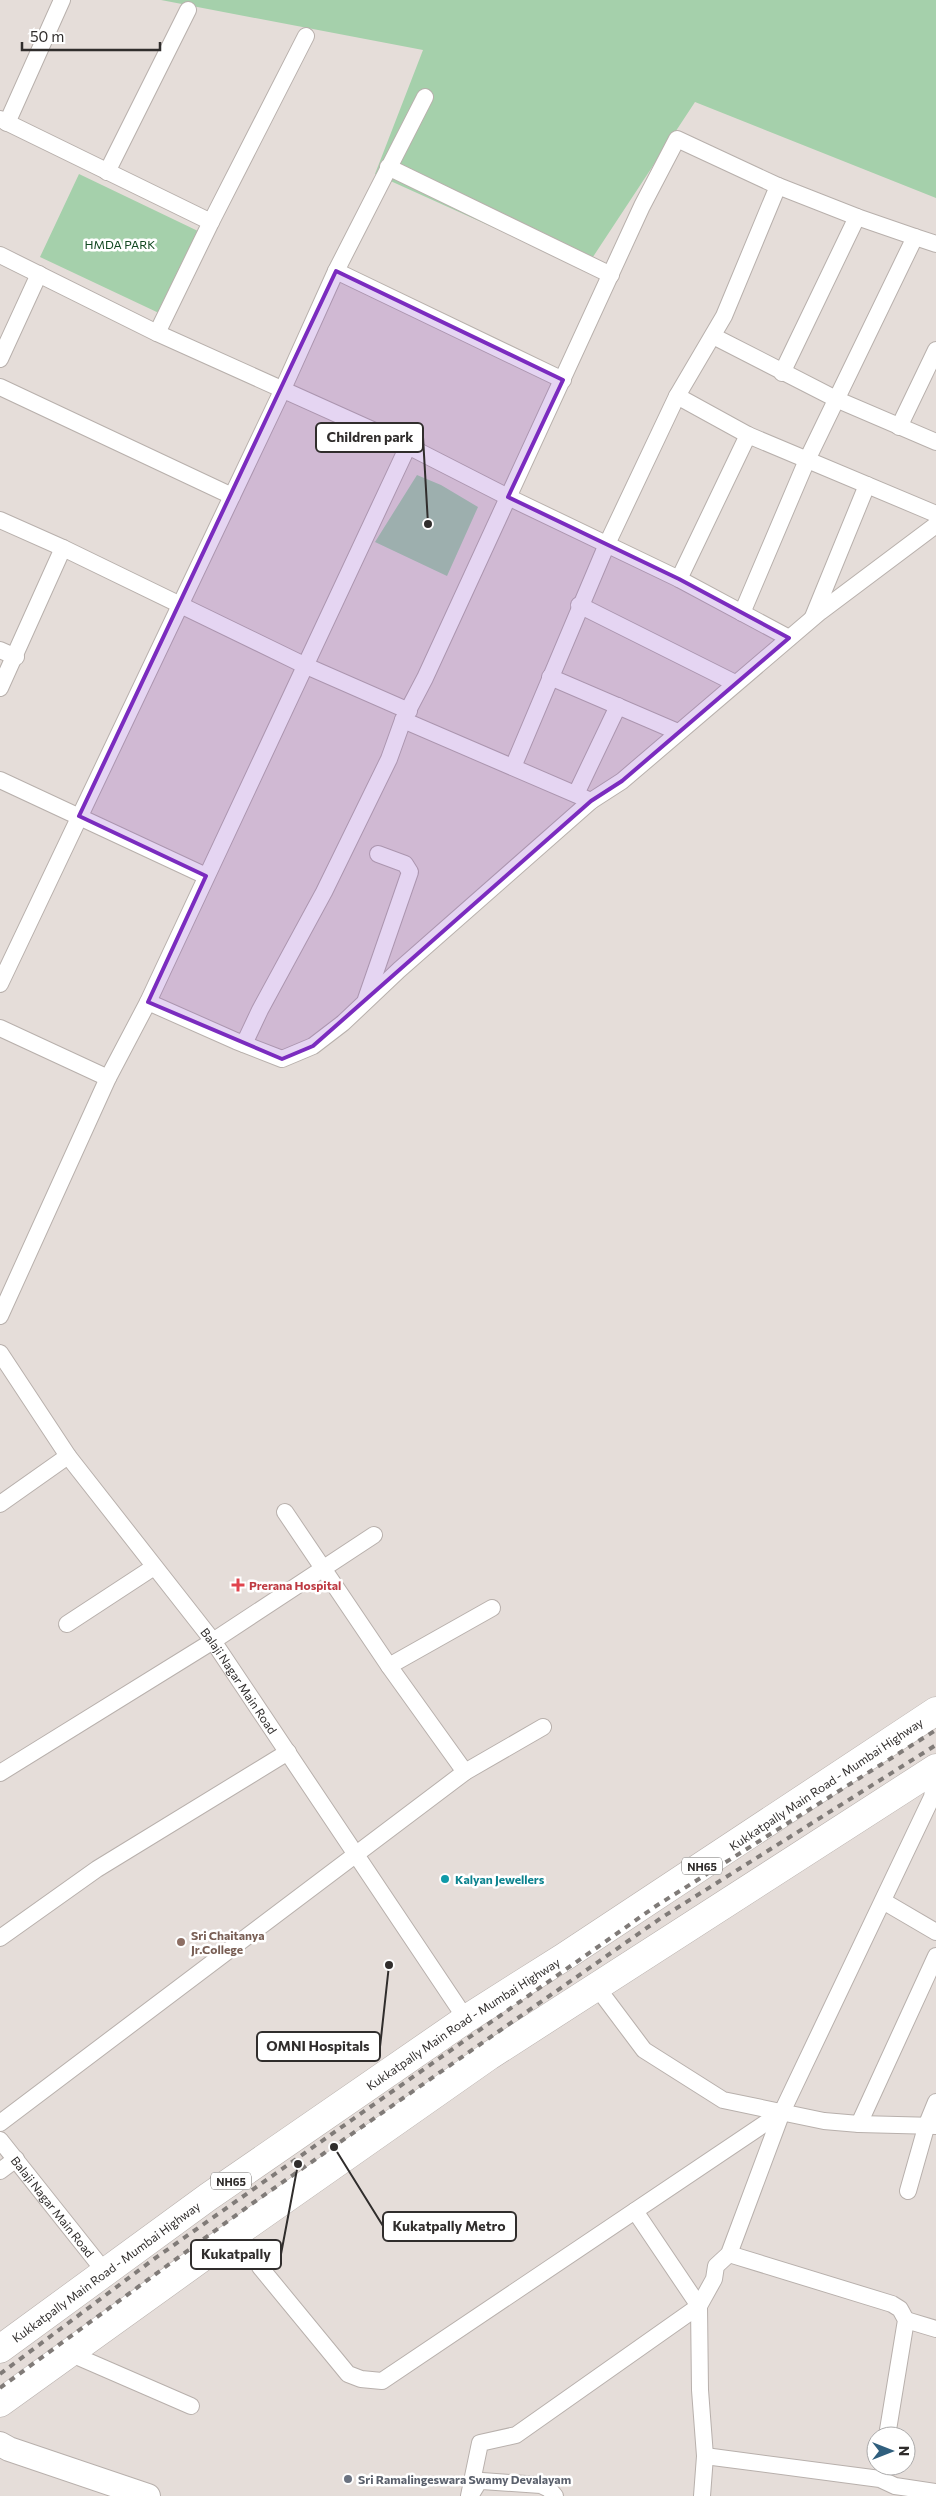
<svg xmlns="http://www.w3.org/2000/svg" width="936" height="2496" font-family="Commissioner,sans-serif">
<style>
.green{fill:#a5d0ab}
.lines{fill:none;stroke-linecap:round;stroke-linejoin:round}
.street-casing{stroke:#b8b0ac;stroke-width:18}
.secondary-casing{stroke:#b8b0ac;stroke-width:26}
.highway-casing{stroke:#b8b0ac;stroke-width:29}
.street{stroke:#fff;stroke-width:16}
.secondary{stroke:#fff;stroke-width:24}
.highway{stroke:#fff;stroke-width:28}
.rail{stroke:#807b78;stroke-width:4;stroke-dasharray:6 6;stroke-linecap:butt}
.marked{fill:#7b2cbf;fill-opacity:0.2;stroke:#7b2cbf;stroke-width:4;stroke-linejoin:round}
.health-dot{fill:#e0444e;stroke:#fff;stroke-width:2}
.culture-dot{fill:#0f9aa8;stroke:#fff;stroke-width:2}
.education-dot{fill:#8d6e63;stroke:#fff;stroke-width:2}
.worship-dot{fill:#6b7280;stroke:#fff;stroke-width:2}
.labels{text-anchor:middle;dominant-baseline:central;stroke-width:5;stroke-linejoin:round;paint-order:stroke}
.shield{fill:#fff;stroke:#6e6c6b;stroke-width:1}
.shield-label{font-size:11px;font-weight:bold;fill:#302d2c}
.park-label{font-size:12px;fill:#124821;stroke:#fff}
.health-label{font-size:12px;font-weight:bold;fill:#be3a42;stroke:#fff;text-anchor:start}
.street-label{font-size:12px;fill:#302d2c;stroke:#fff}
.culture-label{font-size:12px;font-weight:bold;fill:#0d838f;stroke:#fff;text-anchor:start}
.education-label{font-size:12px;font-weight:bold;fill:#785e54;stroke:#fff;text-anchor:start}
.worship-label{font-size:12px;font-weight:bold;fill:#5b616d;stroke:#fff;text-anchor:start}
.leader{fill:none;stroke:#302d2c;stroke-width:2}
.callout-dot{fill:#302d2c;stroke:#fff;stroke-width:2}
.callout{fill:#fff;stroke:#302d2c;stroke-width:2}
.callout-label{font-size:14px;text-anchor:middle;font-weight:bold;fill:#302d2c}
</style>
<rect width="100%" height="100%" fill="#e5ddd9"/>
<!-- green -->
<path class="green" d="M161,0H936V198L695,102L585,269L375,174L423,50Z
M79,174L200,232L161,314L40,257Z
M417,475L441,485L478,507L447,576L375,542Z"/>
<g class="lines">
<!-- street casing -->
<g class="street-casing">
<g id="street">
<path d="M0,119L211,222L306,36"/>
<path d="M7,123L62,0"/>
<path d="M388,167L611,275"/>
<path d="M107,172L188,10"/>
<path d="M915,237L936,244"/>
<path d="M0,255L157,333L408,446L508,497L679,579L789,638"/>
<path d="M336,271L563,380"/>
<path d="M157,333L211,222"/>
<path d="M713,336L838,400L936,442"/>
<path d="M0,359L39,274"/>
<path d="M782,373L857,217"/>
<path d="M0,387L232,496"/>
<path d="M677,396L748,435L936,514"/>
<path d="M899,427L936,350"/>
<path d="M0,520L63,548L304,665L409,711"/>
<path d="M679,579L748,435"/>
<path d="M579,605L735,683"/>
<path d="M742,613L807,460L915,237L857,217L778,186"/>
<path d="M813,617L867,485"/>
<path d="M0,650L16,657"/>
<path d="M550,677L678,732"/>
<path d="M0,688L63,548"/>
<path d="M403,720L591,801"/>
<path d="M0,780L206,876"/>
<path d="M576,794L618,706"/>
<path d="M0,984L282,391L336,271L425,97"/>
<path d="M366,999L410,872L405,864L378,854"/>
<path d="M148,1002L408,446"/>
<path d="M0,1028L108,1078"/>
<path d="M244,1044L260,1010L324,892L389,759L403,720L425,678L642,206L677,139L778,186L724,316L677,396L607,544L513,767"/>
<path d="M0,1316L108,1078L148,1002L236,1041L282,1059L313,1046L343,1023L399,970L591,801L622,781L820,612L936,525"/>
<path id="s1" d="M0,1353L68,1456L213,1641L466,2019"/>
<path d="M0,1504L68,1456"/>
<path d="M285,1512L389,1666L465,1772"/>
<path d="M67,1624L154,1567"/>
<path d="M389,1666L492,1608"/>
<path d="M0,1773L213,1641L374,1535"/>
<path d="M883,1901L936,1932"/>
<path d="M0,1938L97,1869L288,1752"/>
<path d="M596,1986L644,2050L723,2100L824,2121L859,2124L936,2126"/>
<path d="M0,2123L465,1772L543,1727"/>
<path d="M859,2124L936,1956"/>
<path id="s2" d="M0,2140L105,2272"/>
<path d="M0,2171L16,2159"/>
<path d="M908,2191L927,2124L936,2102"/>
<path d="M635,2211L699,2306L700,2390L705,2456L702,2496"/>
<path d="M729,2254L892,2304L900,2309L906,2320L887,2436"/>
<path d="M260,2267L348,2374L361,2379L382,2381L782,2112"/>
<path d="M906,2320L936,2329"/>
<path d="M69,2353L191,2406"/>
<path d="M705,2456L880,2479L895,2486L936,2492"/>
<path d="M469,2496L480,2443L516,2435L699,2306L714,2279L716,2266L729,2254L782,2112L932,1797L936,1768"/>
<path d="M470,2496L478,2483L482,2481L541,2485L549,2489L555,2496"/>
</g>
</g>
<!-- secondary casing -->
<g class="secondary-casing">
<path id="secondary" d="M0,2444L9,2449L148,2496"/>
</g>
<!-- highway casing -->
<g class="highway-casing">
<g id="highway">
<path id="s3" d="M0,2349L208,2197L466,2019L564,1957L936,1711"/>
<path d="M0,2403L221,2244L489,2056L936,1768"/>
</g>
</g>
<!-- street -->
<use href="#street" class="street"/>
<!-- secondary -->
<use href="#secondary" class="secondary"/>
<!-- highway -->
<use href="#highway" class="highway"/>
<!-- rail -->
<path class="rail" d="M0,2374L154,2259L656,1906L936,1730
M0,2388L250,2205L661,1918L936,1745"/>
</g>
<!-- marked area -->
<path class="marked" d="M336,271L563,380L508,497L679,579L789,638L622,781L591,801L313,1046L282,1059L148,1002L206,876L79,816Z"/>
<!-- markers -->
<path class="health-dot" d="M235.5 1577.5h5v5h5v5h-5v5h-5v-5h-5v-5h5z"/>
<circle class="culture-dot" cx="445" cy="1879" r="5"/>
<circle class="education-dot" cx="181" cy="1942" r="5"/>
<circle class="worship-dot" cx="348" cy="2479" r="5"/>
<g class="labels">
<!-- shield labels -->
<g class="shield">
<rect x="682" y="1857.5" width="40" height="17" rx="4"/>
<rect x="211" y="2172.5" width="40" height="17" rx="4"/>
</g>
<g class="shield-label">
<text x="702" y="1866">NH65</text>
<text x="231" y="2181">NH65</text>
</g>
<!-- park labels -->
<g class="park-label">
<text x="120" y="244">HMDA PARK</text>
</g>
<!-- health labels -->
<g class="health-label">
<text x="249" y="1585">Prerana Hospital</text>
</g>
<!-- street labels -->
<g class="street-label">
<text stroke="none"><textPath href="#s1" startOffset="406">Balaji Nagar Main Road</textPath></text>
<text stroke="none"><textPath href="#s3" startOffset="1001">Kukkatpally Main Road - Mumbai Highway</textPath></text>
<text stroke="none"><textPath href="#s3" startOffset="566">Kukkatpally Main Road - Mumbai Highway</textPath></text>
<text stroke="none"><textPath href="#s2" startOffset="85">Balaji Nagar Main Road</textPath></text>
<text stroke="none"><textPath href="#s3" startOffset="131">Kukkatpally Main Road - Mumbai Highway</textPath></text>
</g>
<!-- culture labels -->
<g class="culture-label">
<text x="455" y="1879">Kalyan Jewellers</text>
</g>
<!-- education labels -->
<g class="education-label">
<text x="191" y="1935">Sri Chaitanya<tspan x="191" dy="14">Jr.College</tspan></text>
</g>
<!-- worship labels -->
<g class="worship-label">
<text x="358" y="2479">Sri Ramalingeswara Swamy Devalayam</text>
</g>
</g>
<!-- callouts -->
<path class="leader" d="M428 524L423 437M389 1965L380 2047M334 2147L383 2226M298 2164L281 2254"/>
<g class="callout-dot">
<circle cx="428" cy="524" r="5"/>
<circle cx="389" cy="1965" r="5"/>
<circle cx="334" cy="2147" r="5"/>
<circle cx="298" cy="2164" r="5"/>
</g>
<g class="callout">
<rect x="316" y="423" width="107" height="29" rx="5"/>
<rect x="257" y="2032" width="123" height="29" rx="5"/>
<rect x="383" y="2212" width="133" height="29" rx="5"/>
<rect x="191" y="2240" width="90" height="29" rx="5"/>
</g>
<g class="callout-label">
<text x="370" y="442">Children park</text>
<text x="318" y="2051">OMNI Hospitals</text>
<text x="449" y="2231">Kukatpally Metro</text>
<text x="236" y="2259">Kukatpally</text>
</g>
<!-- north arrow -->
<g transform="translate(891 2451) rotate(90)"><circle r="24" fill="#ffffff" stroke="#acabab"/>
<path d="M0-4L9 19L0 12L-9 19Z" fill="#305f7e"/>
<text y="-8" font-size="14" font-weight="bold" text-anchor="middle" fill="#302d2c">N</text>
</g>
<!-- scale -->
<path d="M22 42v8h138v-8" fill="none" stroke="#302d2c" stroke-width="2.5"/>
<text x="30" y="42" font-size="15" fill="#302d2c" stroke="#ffffff" stroke-width="4" paint-order="stroke">50 m</text>
</svg>
